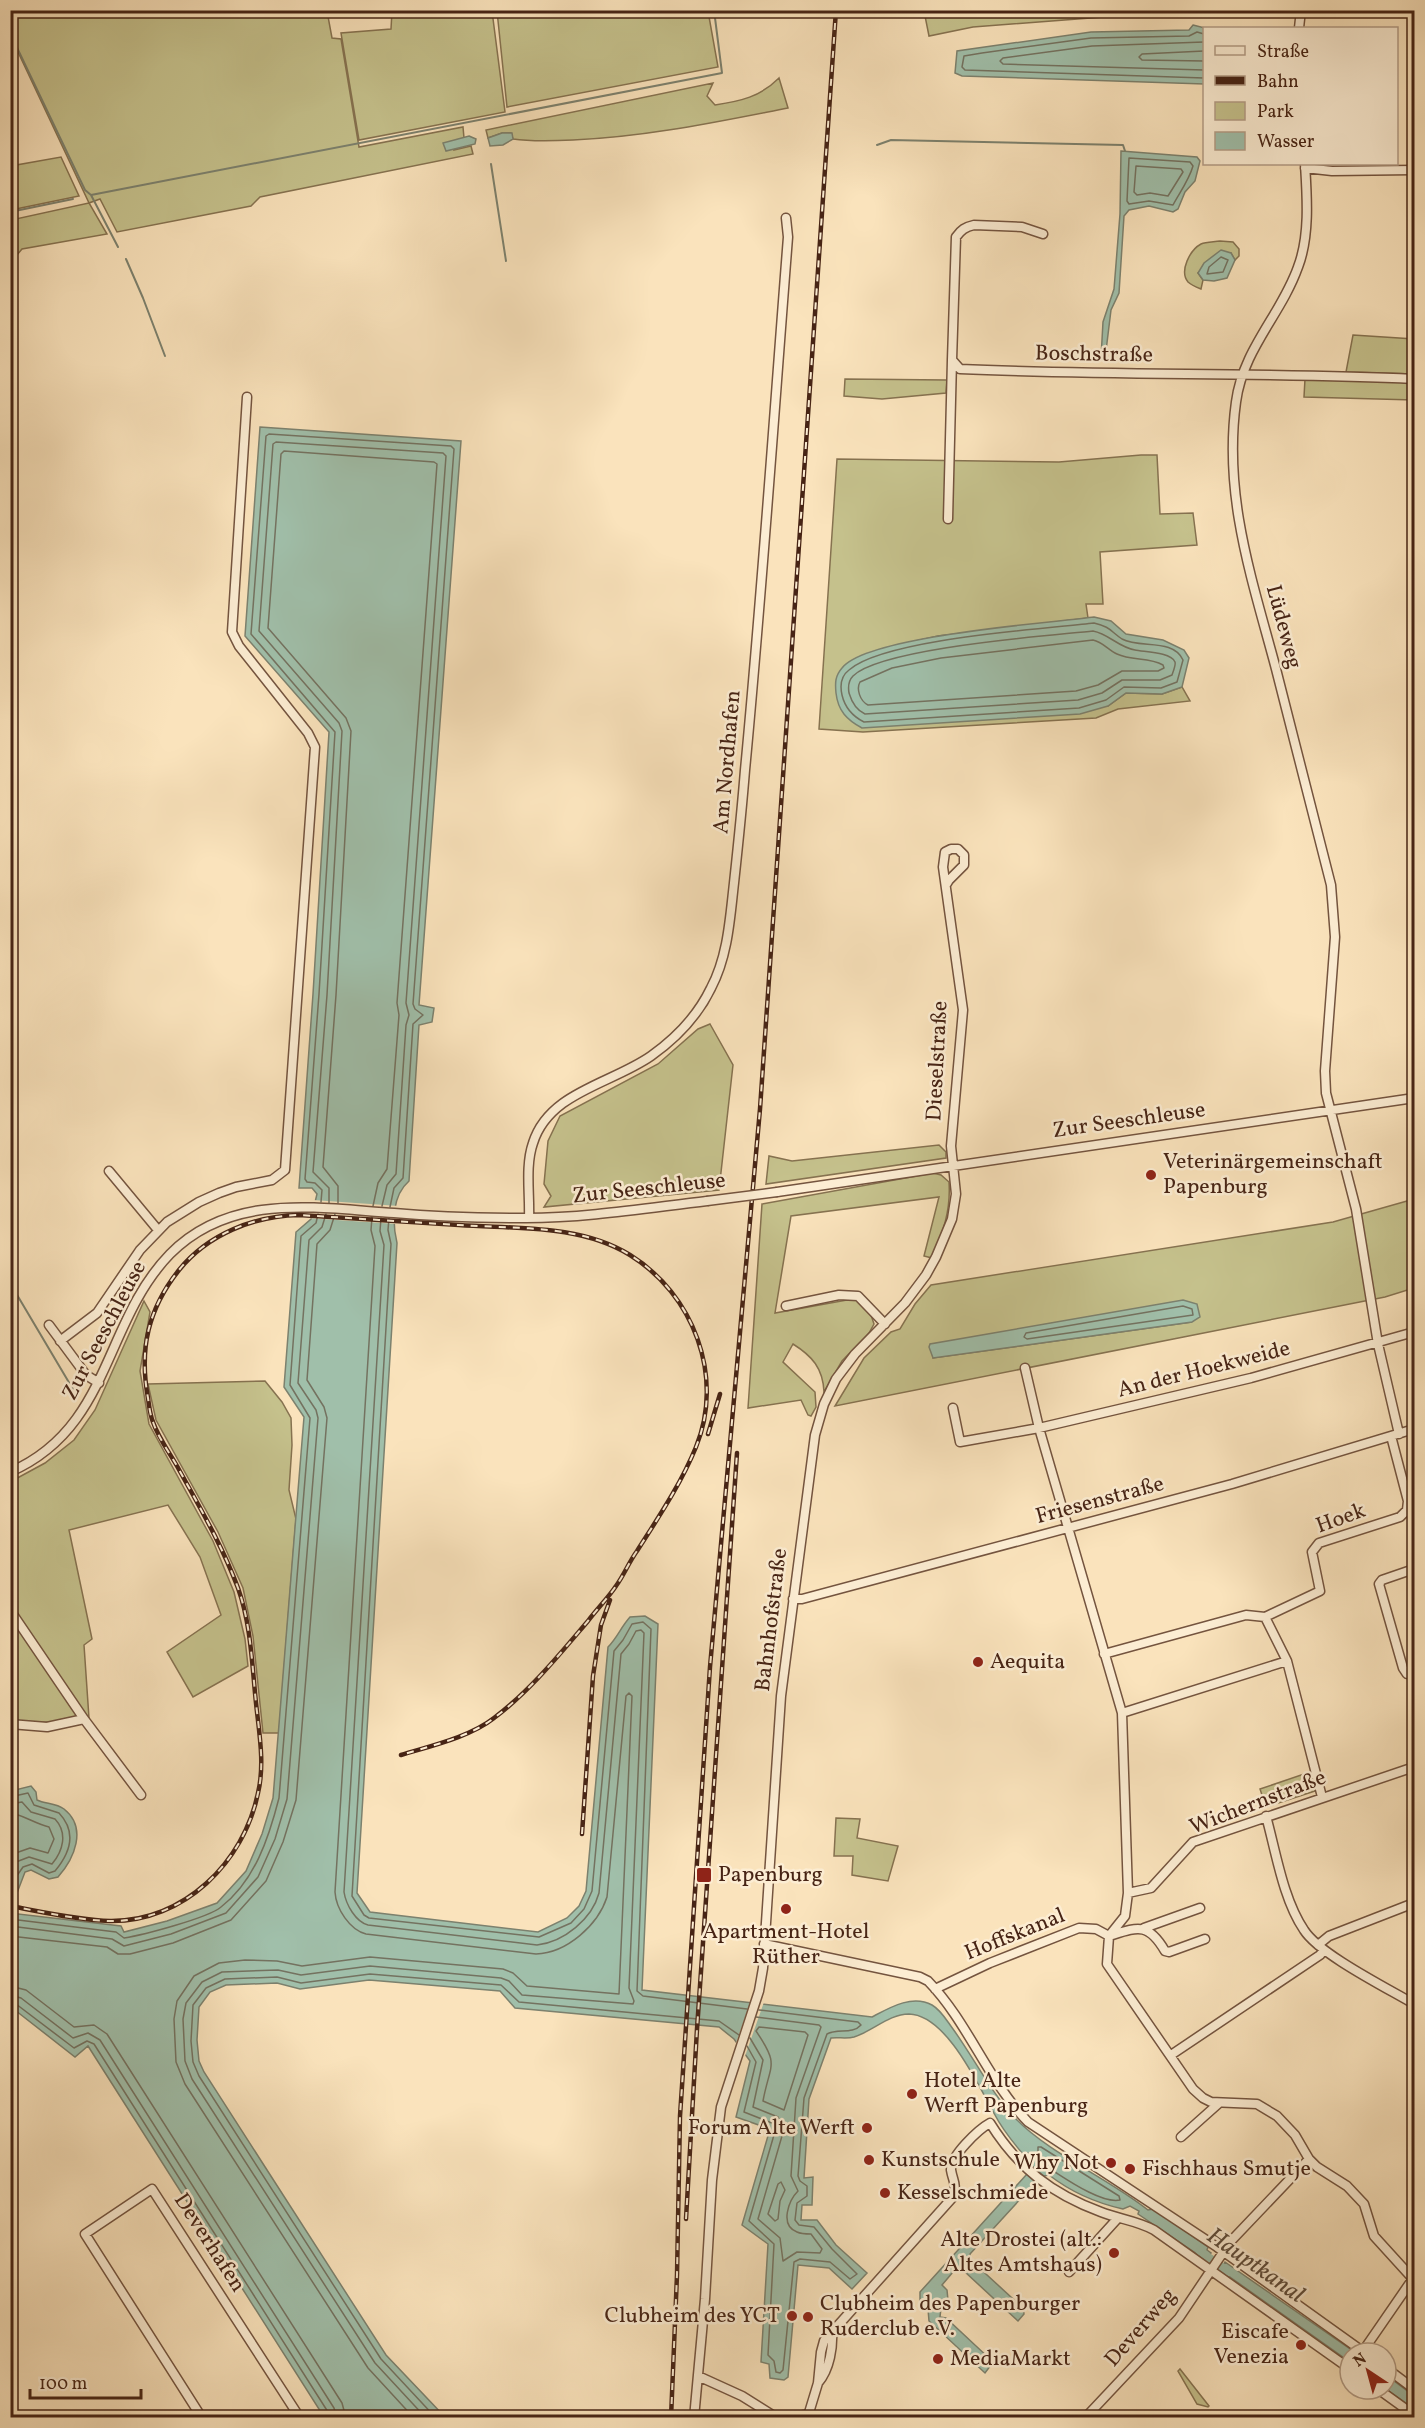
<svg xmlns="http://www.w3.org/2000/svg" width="1425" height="2428" font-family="Vollkorn,serif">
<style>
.green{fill:#c5c18c;stroke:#867250;stroke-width:1.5;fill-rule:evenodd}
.water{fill:#a0bfaa;stroke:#7c816e;stroke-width:1.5}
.pier{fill:#fae3bc}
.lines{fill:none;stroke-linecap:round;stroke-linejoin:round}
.shore{stroke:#747260;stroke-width:1.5}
.stream{stroke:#7c816e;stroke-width:2}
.canal{stroke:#a0bfaa;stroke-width:8}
.minor-casing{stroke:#74543f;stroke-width:11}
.minor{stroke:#fcedd3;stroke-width:8}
.rail-casing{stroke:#472415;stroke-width:4.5}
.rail{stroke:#fcedd3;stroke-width:2;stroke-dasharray:7;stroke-linecap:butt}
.minor-bridge-casing{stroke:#74543f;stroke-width:11;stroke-linecap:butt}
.minor-bridge{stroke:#fcedd3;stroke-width:8}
.poi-dot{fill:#8f2418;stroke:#fcedd3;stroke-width:2}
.labels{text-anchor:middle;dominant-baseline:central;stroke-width:5;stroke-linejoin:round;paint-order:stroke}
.street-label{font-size:22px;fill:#472415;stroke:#fcedd3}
.poi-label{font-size:22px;fill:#472415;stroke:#fcedd3;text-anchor:start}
.water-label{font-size:24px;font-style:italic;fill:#5d4b3a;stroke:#fcedd3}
</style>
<rect width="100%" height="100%" fill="#fae3bc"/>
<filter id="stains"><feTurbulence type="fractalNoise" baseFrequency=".00333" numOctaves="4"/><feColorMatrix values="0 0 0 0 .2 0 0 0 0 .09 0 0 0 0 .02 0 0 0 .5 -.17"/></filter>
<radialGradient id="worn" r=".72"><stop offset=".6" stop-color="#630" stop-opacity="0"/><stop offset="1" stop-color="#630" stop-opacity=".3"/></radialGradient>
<!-- green -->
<path class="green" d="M11,11H327L332,38L341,39L359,147L463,127L464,138L455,141L454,150L471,146L473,154L260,197L251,206L117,232L100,199L89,203L107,234L22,249L11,262V220L89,203L11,37Z
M392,11H492L505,112L359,140L341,33L391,29Z
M497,11H708L718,67L507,107Z
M924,11V10L1129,11V15L973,27L929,36Z
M779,78L788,108C716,122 646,137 573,140C553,141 533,142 513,139L511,133H502L488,138L486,130L713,83L707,96L715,105C741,101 760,97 779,78Z
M61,157L79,196L11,210V166Z
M1220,241L1233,242L1239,249V256L1235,260L1231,253L1198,273L1203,280L1201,289C1196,287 1191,285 1188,282C1179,271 1190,250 1201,244C1206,242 1214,242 1220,241Z
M1353,335L1414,339V374L1346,372Z
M845,379L947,380L946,393L882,399L844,396Z
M1305,379L1414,381V400L1304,397Z
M1141,455H1157L1160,514L1193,513L1197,545L1100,552L1103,604H1086L1088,618L938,636L916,641L1108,706L1126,693L1162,694L1182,687L1190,701L1118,709L1096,718L863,732L819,729L837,459L1059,462Z
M710,1024L733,1065L719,1190L544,1207L551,1196L544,1184L548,1141L560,1116L658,1064L698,1029Z
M939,1145L946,1152V1158L766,1184L769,1156L792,1161Z
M933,1173L941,1175L949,1182C951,1211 943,1232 932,1258L924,1256L939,1197L791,1216L775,1313L858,1298L871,1315L874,1324L869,1333L842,1361L824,1392C823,1368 812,1356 793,1344L783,1362L815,1392L816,1407L811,1416L808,1415L801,1400L748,1408L762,1204Z
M1414,1199V1288L1385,1297L835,1406L864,1358L891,1332L900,1329L915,1304L931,1285L1333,1222ZM1192,1322L933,1358L931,1344H933Z
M144,1301L150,1312L140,1371L149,1424L213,1541L234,1592L245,1639L248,1666L193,1697L167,1652L221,1615L200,1557L168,1505L69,1530L92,1639L84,1645L89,1718L84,1714C56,1725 40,1723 11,1720L10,1482L45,1463L74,1440L95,1410Z
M265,1381L282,1402L291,1418L292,1445L289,1490L296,1519L279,1733H263L253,1636L243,1588L218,1532L156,1420L148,1384Z
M1310,1772L1315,1791L1266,1807L1260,1789Z
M836,1818L860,1819L857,1838L898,1846L888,1881L852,1875L853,1856H834Z
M1180,2369L1209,2406L1208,2407L1197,2404L1178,2371Z"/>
<!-- water -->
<path class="water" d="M1193,25L1205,28L1204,84L962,76L955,73L957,51L1091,32L1189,30Z
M502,133H512L513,139L503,145L490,146L488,138Z
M469,136L476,139L475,144L446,151L443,143Z
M1121,151L1197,157L1200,161L1195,181L1185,192L1178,209L1173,212L1149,206L1129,210L1124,216L1119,293L1111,310L1105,359L1101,358L1103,322L1114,289L1120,214Z
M1221,250L1231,253L1235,260L1227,278L1214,281L1203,280L1198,273L1204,263Z
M260,427L461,441L419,1005L434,1008L432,1022L419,1025L409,1181C392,1196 392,1222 397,1243L357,1893L370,1912L538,1932L567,1918L579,1906L586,1891L608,1647C617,1638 621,1627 630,1617L645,1616L658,1624L642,1990L872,2017C889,2008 912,1994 932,2005C941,2010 947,2021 953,2029C974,2058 991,2093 1016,2119C1050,2154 1108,2178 1148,2210L1153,2209L1208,2247L1207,2250L1211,2253L1206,2260L1138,2214L1139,2211L1130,2206L1123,2209C1096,2203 1071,2192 1049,2175L1044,2176L1032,2166V2153H1022C1012,2141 1002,2129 995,2115C979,2087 947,2015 909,2014C889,2014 873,2031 854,2037C847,2039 838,2037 831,2038L809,2099L804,2178L813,2177L812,2205H802L801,2220H817L836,2245L867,2273L852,2289L829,2268L798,2265L788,2377L784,2380L770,2378L769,2364L761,2362L768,2244L742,2225L770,2129L736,2117L750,2061L734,2039L719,2027L515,2008L500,1991L369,1980L300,1989L277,1983L226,1985L210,1992L199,2007L197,2040L199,2061L204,2072L386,2355L445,2417H324L88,2046L75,2057L11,2007L10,1913L121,1926L124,1932L167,1921L217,1903L246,1871L262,1834L273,1798L304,1417L284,1387L296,1232L311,1219L317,1194L312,1188H299L313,994L329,732L245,636Z
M1094,617L1111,621L1126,634L1163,640L1184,650L1189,658L1182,687L1162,694L1126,693L1108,706L1080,714L862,728C847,720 838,711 836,693C835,683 835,676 842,668C867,636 1048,623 1094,617Z
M1183,1300L1197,1304L1200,1317L1192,1322L933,1358L929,1347L930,1344Z
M31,1786L36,1792L37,1800C45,1804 56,1803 64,1809C88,1828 74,1859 58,1877L49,1879L31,1870L25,1872L17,1893L11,1895V1791Z
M1027,2174L1035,2181V2183L970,2254V2264H975L1023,2308L1024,2314L1018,2321L965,2272H953L942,2285L947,2290L948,2300L941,2308L940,2317L946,2318L990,2359L991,2365L985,2373L929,2321L928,2309L920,2302V2292Z
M1225,2262L1353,2351L1355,2353H1350V2362L1220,2270Z
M1386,2375L1414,2396V2409L1386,2389Z"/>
<!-- pier -->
<path class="pier" d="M313,1200L399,1206L397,1224L307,1218Z
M751,2000L764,2002L744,2059L735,2046Z"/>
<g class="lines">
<!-- shore -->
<path class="shore" d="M1204,34L1197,32L1189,36L1091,38L982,53L964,56L962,67L965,70L1204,78
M1204,42L1092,46L1003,58L1000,61L1003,64L1204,70
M1204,51L1142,54L1139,57L1142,60L1204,61
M1129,158L1190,162L1193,166C1189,180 1180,192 1173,205L1149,201L1129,204L1127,201Z
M1136,166L1181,169L1183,172L1168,196L1150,193L1137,195L1134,192Z
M1221,257L1228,260L1223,272L1207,274L1209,267Z
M1094,623C1111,627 1110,631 1122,639C1140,649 1173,638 1183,660L1177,682L1161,688L1124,687L1106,700L1079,708L864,722C852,716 845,708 842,695C840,686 841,676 849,670C884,639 1042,629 1094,623Z
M1093,631C1109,634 1118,647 1135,650C1144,652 1171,652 1175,662C1176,665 1173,672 1172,675L1160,680H1122L1102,693L1078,700L865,714C856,710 852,703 849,693C848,687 849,680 853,676C882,648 1047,636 1093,631Z
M1093,640C1103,642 1108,650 1117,654C1132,661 1149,657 1163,665L1164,668L1158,671H1122L1098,685L1076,691L868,705C860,701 856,689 860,682L892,668L941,658Z
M321,1202L322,1190L315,1183L307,1182L305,1179L319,994L335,732L251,634L266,436L269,434L451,446L454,449L413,1004L415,1009L423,1015L413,1024L403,1178L394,1188L390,1207
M329,1203V1188L313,1172L327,995L342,731L339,723L259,631L273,444L276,442L443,453L446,456L406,1003L409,1015L406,1025L396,1174L387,1185L382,1206
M338,1203V1186L323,1167L336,995L351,731L346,718L268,628L281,454L284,451L434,462L437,464L397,1003L399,1015L387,1169L378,1183L373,1206
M372,1217L371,1230L375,1246L335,1892C336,1909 350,1930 366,1934L536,1954C567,1953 598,1925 607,1897L626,1696L629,1693L632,1696L619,1994L527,1986L513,1973L503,1969L370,1957L302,1966L277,1961L245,1960L219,1963L194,1976L177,2001L174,2019L176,2062L185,2084L368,2368L414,2418
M381,1218L380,1231L384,1245L344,1892C346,1905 356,1922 368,1925L537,1945C564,1942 592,1919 599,1893L621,1654L629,1644L636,1631L641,1630L644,1633L629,1988L634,2001L633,2004L522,1995L509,1981L501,1978L370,1966L301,1975L278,1970L222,1972L202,1982L186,2003L183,2019L185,2061L192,2079L375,2363L426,2418
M389,1218L388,1230L391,1244L352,1896L364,1915L369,1918L539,1937L571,1923L584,1909L592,1891L614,1651L623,1640L632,1624L643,1622L651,1629L637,1991L643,1996L747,2009
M1183,1306L1192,1309L1193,1315L1027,1339L1024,1337L1026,1333Z
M10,1797L28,1793L34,1805L59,1813C77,1832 70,1853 55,1871L49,1873L32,1864L23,1867L16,1877L14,1886L10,1889
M10,1804L22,1802L31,1812L55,1819C68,1833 63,1851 52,1864L29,1857L16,1862L10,1871
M10,1813C19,1813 36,1824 49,1827L54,1839L48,1853L30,1848L10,1855
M10,1919L116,1932L124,1938C143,1935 208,1918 221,1907C255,1881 269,1837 279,1798L310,1418L290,1385L301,1236L316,1223L318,1214
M10,1926L112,1939L124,1946L171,1934L226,1913L258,1877L275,1839L287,1799L318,1418L316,1410L298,1383L309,1240L322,1227L326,1214
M10,1936L107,1947L118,1954H130L173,1943L231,1920L266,1881L283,1842L296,1800L327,1418L324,1407L307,1380L317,1244L330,1230L335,1214
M10,1986L26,1990L74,2027L94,2025L107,2034L342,2403L346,2418
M10,1995L21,1998L73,2038L88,2033L100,2040L334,2408L337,2418
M10,2003L16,2004L74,2048L87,2041L94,2044L328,2412L329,2418
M759,2027L805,2032L808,2035L784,2110L763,2101C770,2063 780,2066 756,2031Z
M750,2038L763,2060L753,2107L778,2117L784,2129L758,2219L780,2238L783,2261L797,2252L820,2253L822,2249L811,2234C807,2234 801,2234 797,2232C779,2225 789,2200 798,2191L791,2176L796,2098L821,2027L819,2025L756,2017
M747,2046L756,2062L744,2112L772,2123L776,2128L749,2221L774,2244L768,2355L774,2361L776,2372L780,2373L783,2370L794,2262L800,2259L830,2262L850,2279L857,2274L832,2249L814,2227L799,2225L795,2220L797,2203L807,2196V2186L800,2181L798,2176L804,2098L827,2034C838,2028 852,2035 861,2025L858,2022L759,2010
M1038,2147H1041L1119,2196L1120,2200C1103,2204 1069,2181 1055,2172C1049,2168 1044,2169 1038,2163Z
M781,2182L785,2190L780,2201L778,2219L775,2221L768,2214L778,2184Z
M436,2418L381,2359L199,2076L193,2062L191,2041L193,2005L206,1988L225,1979L277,1977L301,1983L370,1974L501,1985L519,2002L719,2021L739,2035"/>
<!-- stream -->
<path class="stream" d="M10,33L85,190L91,195L722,73L714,10
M877,145L891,140L1123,145L1125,151
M491,164L506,261
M91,195L118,247
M10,212L73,199
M126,259L143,298L165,356
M10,1283L77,1396"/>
<!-- canal -->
<path class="canal" d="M1200,2251L1229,2272"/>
<!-- minor casing -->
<g class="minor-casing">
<path id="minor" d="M1299,28L1301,10
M1305,164C1307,196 1310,236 1298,267C1281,315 1243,349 1236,402C1223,496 1252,579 1276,669C1295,741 1313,813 1331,885L1335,937L1325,1071L1326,1093L1356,1209L1378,1344L1399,1434
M1305,168L1332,171L1414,170
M1043,234L1022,227L974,225C965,227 961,230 956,237L952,360L960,369C1111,376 1263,372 1414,379
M948,519L952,360
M109,1171L158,1230
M777,1192L1414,1098
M529,1218C530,1194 525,1166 533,1143C549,1092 611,1084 651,1056C675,1039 698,1015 711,988C728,956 730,918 734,883C738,846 742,808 745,770C762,593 774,415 788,237L786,218
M786,1306L839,1295L858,1296L885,1324
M49,1325L86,1375L99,1383
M60,1341L97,1313L140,1250L167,1222L199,1202L219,1193L236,1187L272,1180L285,1170L315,747L308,733L239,646L232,632L247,397
M1025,1368L1039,1428L1122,1713L1128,1893L1125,1916L1109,1936
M953,1408L960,1442L1039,1428L1251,1378L1414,1332
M10,1472C111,1428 103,1323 170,1254C231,1192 317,1208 394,1213C438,1217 482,1218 526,1218C586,1218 647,1208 707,1201
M1414,1569L1382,1580L1379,1584L1403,1668L1407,1674H1414
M793,1599H802L1232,1484L1414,1429
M10,1610L84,1719L141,1795
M1265,1617L1320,1591L1312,1552L1319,1543L1400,1517L1407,1510L1408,1501L1391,1436
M1104,1654L1246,1615L1265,1617L1287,1661L1322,1797
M1122,1713L1287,1661
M10,1724L47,1727L84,1719
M1266,1816C1276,1852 1283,1899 1304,1930C1319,1954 1387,1988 1414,2004
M1128,1893L1151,1888L1193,1842L1414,1767
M1144,1928L1200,1908
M1109,1936L1107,1964L1193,2089L1203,2098L1211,2102L1257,2104L1277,2116L1295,2135L1309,2159L1317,2167L1347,2186L1364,2204L1374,2236L1414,2280
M764,1944L920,1977L928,1981C968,2022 988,2081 1028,2122L1217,2247L1365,2353
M1318,1945L1329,1936L1414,1903
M935,1989L990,1963L1079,1928L1096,1929L1109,1936C1138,1927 1148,1922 1165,1951L1169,1952L1205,1939
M1171,2055L1320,1955L1324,1950
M1181,2137L1218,2104
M1069,2272L1118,2218
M1363,2351L1414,2277
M1386,2368L1414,2389
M698,2376L742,2396L777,2418
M818,2383C830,2369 833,2347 832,2330
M1378,2389L1414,2415
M808,2416L818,2383L821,2352L824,2341L953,2197C957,2183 953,2182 951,2170C950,2156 979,2129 990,2123C1018,2168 1052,2194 1101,2212C1119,2219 1138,2221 1154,2230L1350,2369
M1203,2416L1204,2418
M202,2418L85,2234L152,2189L300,2418
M694,2418L705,2299L712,2180L721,2107L759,1991L763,1968L781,1696L815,1435L824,1404L836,1379L855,1354L905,1303L926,1275L936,1257L952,1219L956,1194L951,1146L963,1010L943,867L945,852L951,849H958L964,855V865L949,880L946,885
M796,2418L804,2415L811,2417
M1085,2418L1179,2318L1230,2242L1309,2159"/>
</g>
<!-- minor -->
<use href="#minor" class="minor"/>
<!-- rail casing -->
<g class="rail-casing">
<path id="rail" d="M708,1434L720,1394
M582,1834L593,1676L601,1625L610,1600
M10,1906C43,1912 77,1920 110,1921C184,1922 244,1862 258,1793C265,1764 259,1732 256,1703C252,1665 251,1624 238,1588C222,1545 199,1506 177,1466C169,1452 158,1437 153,1422C150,1415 149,1405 148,1398C139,1349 148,1309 179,1270C208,1234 254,1216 299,1215C352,1218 406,1222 459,1225C515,1229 580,1224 630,1255C693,1294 725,1376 696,1447C681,1484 658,1518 637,1551C629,1562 624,1575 616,1586C608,1598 597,1609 588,1621C559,1655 530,1691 494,1718C470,1737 430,1746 401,1755
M686,2219L697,2029L737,1453
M671,2418L677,2275L680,2116L710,1667L760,1109L836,10"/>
</g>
<!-- rail -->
<use href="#rail" class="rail"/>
<!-- minor-bridge casing -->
<g class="minor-bridge-casing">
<path id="minor-bridge" d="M707,1201L777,1192"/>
</g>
<!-- minor-bridge -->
<use href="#minor-bridge" class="minor-bridge"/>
</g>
<!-- markers -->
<g class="poi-dot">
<circle cx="1151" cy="1175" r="6"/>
<circle cx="978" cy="1662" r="6"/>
<rect x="696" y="1867" width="16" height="16" rx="3"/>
<circle cx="786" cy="1909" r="6"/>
<circle cx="912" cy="2094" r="6"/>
<circle cx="867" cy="2128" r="6"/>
<circle cx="869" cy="2160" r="6"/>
<circle cx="1111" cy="2163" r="6"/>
<circle cx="1130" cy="2169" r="6"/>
<circle cx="885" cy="2193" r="6"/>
<circle cx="1114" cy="2253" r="6"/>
<circle cx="792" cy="2316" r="6"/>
<circle cx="808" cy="2317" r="6"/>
<circle cx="1301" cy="2345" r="6"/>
<circle cx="938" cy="2359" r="6"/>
</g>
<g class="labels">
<!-- street labels -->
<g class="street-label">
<text transform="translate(1094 355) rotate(1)">Boschstraße</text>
<text transform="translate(1283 627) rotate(75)">Lüdeweg</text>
<text transform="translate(728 762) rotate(-85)">Am Nordhafen</text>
<text transform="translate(938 1061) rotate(-87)">Dieselstraße</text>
<text transform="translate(1129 1121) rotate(-8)">Zur Seeschleuse</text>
<text transform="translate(649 1189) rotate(-6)">Zur Seeschleuse</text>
<text transform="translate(105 1331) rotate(-62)">Zur Seeschleuse</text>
<text transform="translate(1204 1370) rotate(-14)">An der Hoekweide</text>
<text transform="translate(1100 1501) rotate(-15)">Friesenstraße</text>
<text transform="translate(1341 1519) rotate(-20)">Hoek</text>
<text transform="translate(772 1620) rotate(-83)">Bahnhofstraße</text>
<text transform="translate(1258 1803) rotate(-21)">Wichernstraße</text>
<text transform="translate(1015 1935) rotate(-22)">Hoffskanal</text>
<text transform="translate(209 2243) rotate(57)">Deverhafen</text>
<text transform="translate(1141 2328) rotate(-49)">Deverweg</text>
</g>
<!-- poi labels -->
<g class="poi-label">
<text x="1163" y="1162">Veterinärgemeinschaft<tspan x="1163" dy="25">Papenburg</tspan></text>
<text x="990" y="1662">Aequita</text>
<text x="718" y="1875">Papenburg</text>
<text x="786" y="1932" text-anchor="middle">Apartment-Hotel<tspan x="786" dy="25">Rüther</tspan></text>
<text x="924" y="2081">Hotel Alte<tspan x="924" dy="25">Werft Papenburg</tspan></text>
<text x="855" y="2128" text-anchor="end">Forum Alte Werft</text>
<text x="881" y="2160">Kunstschule</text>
<text x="1099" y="2163" text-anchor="end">Why Not</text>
<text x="1142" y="2169">Fischhaus Smutje</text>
<text x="897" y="2193">Kesselschmiede</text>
<text x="1102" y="2240" text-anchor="end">Alte Drostei (alt.:<tspan x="1102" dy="25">Altes Amtshaus)</tspan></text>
<text x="820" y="2304">Clubheim des Papenburger<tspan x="820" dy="25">Ruderclub e.V.</tspan></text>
<text x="780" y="2316" text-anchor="end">Clubheim des YCT</text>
<text x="1289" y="2332" text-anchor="end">Eiscafe<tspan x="1289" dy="25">Venezia</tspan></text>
<text x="950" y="2359">MediaMarkt</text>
</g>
<!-- water labels -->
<g class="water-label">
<text transform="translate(1255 2266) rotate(35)">Hauptkanal</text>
</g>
</g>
<!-- margin -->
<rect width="1425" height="2428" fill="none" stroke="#fae3bc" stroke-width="36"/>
<rect x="12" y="12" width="1401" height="2404" fill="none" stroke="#472415" stroke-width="3"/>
<rect x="18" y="18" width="1389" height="2392" fill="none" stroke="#472415" stroke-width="1.5"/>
<!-- legend -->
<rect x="1203" y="27" width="195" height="138" fill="#fcedd3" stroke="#b49d87" stroke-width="1.5"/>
<rect x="1215" y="46" width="30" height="9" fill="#fcedd3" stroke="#b49d87" stroke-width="1.5"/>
<text x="1257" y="57" font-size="18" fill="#472415">Straße</text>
<rect x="1215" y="76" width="30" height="9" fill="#472415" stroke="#b49d87" stroke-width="1.5"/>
<text x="1257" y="87" font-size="18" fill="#472415">Bahn</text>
<rect x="1215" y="102" width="30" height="18" fill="#c5c18c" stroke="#b49d87" stroke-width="1.5"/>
<text x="1257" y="117" font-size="18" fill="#472415">Park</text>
<rect x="1215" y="132" width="30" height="18" fill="#a0bfaa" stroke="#b49d87" stroke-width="1.5"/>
<text x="1257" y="147" font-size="18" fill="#472415">Wasser</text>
<!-- north arrow -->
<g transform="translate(1368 2371) rotate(324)"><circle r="28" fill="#fcedd3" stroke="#b49d87" stroke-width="1.5"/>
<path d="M0-4.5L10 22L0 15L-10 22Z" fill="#8f2418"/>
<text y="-9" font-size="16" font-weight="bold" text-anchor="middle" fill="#472415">N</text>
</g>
<!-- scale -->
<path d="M30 2389v9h111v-9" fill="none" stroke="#472415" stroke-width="3"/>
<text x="39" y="2389" font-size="18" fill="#472415" stroke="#fcedd3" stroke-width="4.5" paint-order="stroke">100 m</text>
<rect width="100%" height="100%" filter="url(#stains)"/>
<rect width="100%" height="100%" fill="url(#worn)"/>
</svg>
